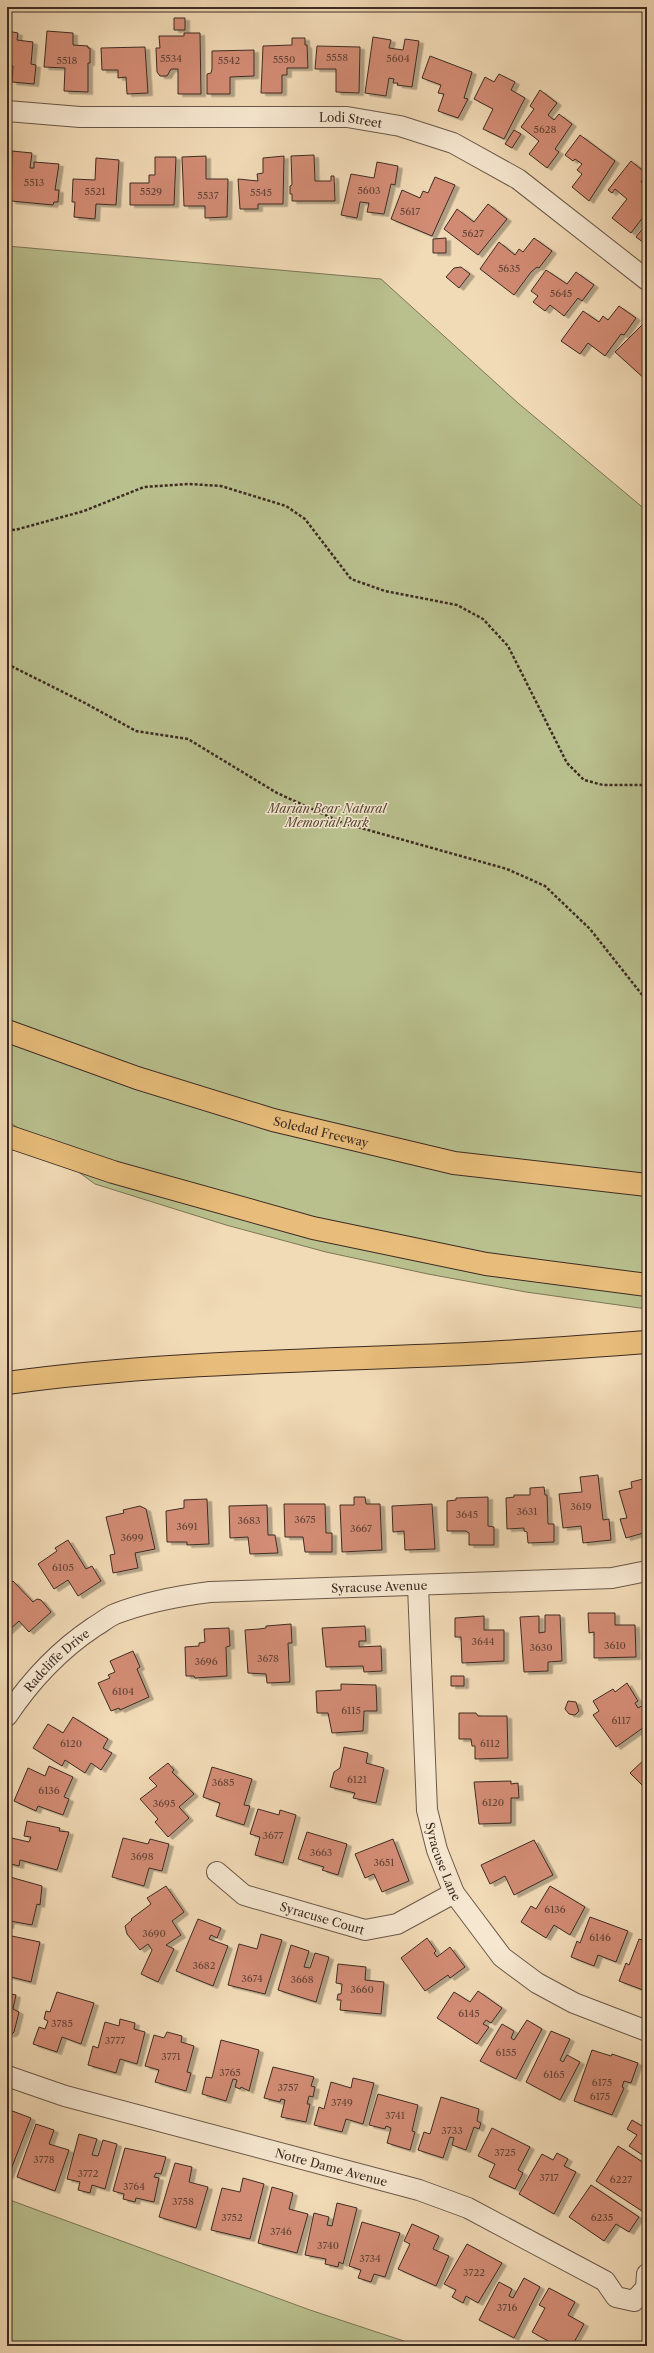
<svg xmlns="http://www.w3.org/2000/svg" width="654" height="2353" font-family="'Libre Caslon Text',serif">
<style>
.green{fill:#b9c08e;stroke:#7c7658}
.building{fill:#d38c74;stroke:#3e2c23;filter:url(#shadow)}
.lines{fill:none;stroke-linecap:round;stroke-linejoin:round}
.street-casing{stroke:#6b5848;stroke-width:22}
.highway-casing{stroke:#3e2c23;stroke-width:24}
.path{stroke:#3e2c23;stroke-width:2.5;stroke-dasharray:3 2;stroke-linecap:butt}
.street{stroke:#f6e7d0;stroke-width:20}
.highway{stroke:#e8bd7b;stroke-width:22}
.labels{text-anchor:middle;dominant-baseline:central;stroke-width:3;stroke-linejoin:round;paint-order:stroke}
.number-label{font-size:10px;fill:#634437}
.street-label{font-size:12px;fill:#3e2c23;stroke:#f6e7d0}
.park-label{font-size:12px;font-style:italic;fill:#574a38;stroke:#f6e7d0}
</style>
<defs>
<filter id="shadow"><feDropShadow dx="4.5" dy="2.5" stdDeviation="0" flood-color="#0004"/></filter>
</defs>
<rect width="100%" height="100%" fill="#f1dab6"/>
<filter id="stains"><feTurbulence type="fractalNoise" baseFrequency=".005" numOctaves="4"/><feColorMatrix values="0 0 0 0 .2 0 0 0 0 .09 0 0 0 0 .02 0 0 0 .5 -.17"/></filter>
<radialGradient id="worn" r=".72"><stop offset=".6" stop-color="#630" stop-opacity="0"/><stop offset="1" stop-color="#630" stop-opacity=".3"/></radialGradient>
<!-- green -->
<path class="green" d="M7,246L381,279L518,403L647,511V1309L526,1292L428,1274L326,1252L226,1225L95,1184L7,1120Z
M7,2199L310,2310L419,2346H7Z"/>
<!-- building -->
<path class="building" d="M174,18H185V30H174Z
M7,31L18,33L17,40L33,42L31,64L36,65L34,84L12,82L13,66H7Z
M47,31L73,33V45L88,46V48H90V63H88V92L64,91L65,68L44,67Z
M184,33H200L201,94H178V69H171L167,76H160L157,72L156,48H160L159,36H184Z
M373,37L391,40L389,48L403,50L405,39L419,41L412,87L397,85L398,83H393L394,79L389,78L386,96L365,93Z
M292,38H305V45H307L308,68H287V75H282V93H261L263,46L292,45Z
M317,46L360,47L359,93L336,92V69H315Z
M145,47L148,93L127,94L126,77L118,78V70H102L101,48Z
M254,50V76L230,77V94H207V74L211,73L212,69V51Z
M430,56L472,72L464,98L468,99L458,118L438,111L444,94L438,93L441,85L422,78Z
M499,74L515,82L511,90L525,98L504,139L483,129L493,109L474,99L485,77L494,82Z
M540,90L557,103L548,115L554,120L559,114L572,124L555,149L559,152L547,168L529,154L539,141L521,127L534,109L530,106Z
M514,130L521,134L512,148L505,144Z
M580,135L615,161L589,201L572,187L582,174L577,170L582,164L575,159L573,161L565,155Z
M12,151L32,153L30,168H34V162L59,164L55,190H59L58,202H54L53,205L11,201Z
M314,155L315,181H331V176H334L335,201H292V194H290V186L292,185L291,156Z
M206,156V179H228L227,217L205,218V206H184L182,157Z
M284,156L283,204H258V209H240L238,179L258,181L257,174L263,173V158Z
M155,157H176L174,205H130V183H149V175H155Z
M96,158L119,160L116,205L96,204L95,219L74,217L75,202H72L73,179L95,180Z
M631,161L647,174L641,182L647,187V212L631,233L612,218L627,199L615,189L612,193L608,190Z
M377,162L398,166L395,185L391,184L384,214L367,212L369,203L360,202L357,218L341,215L351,174L374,178Z
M435,177L455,185L432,236L391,219L402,190L420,198L423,191L428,193Z
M488,204L507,219L478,255L444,229L457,209L474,222Z
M647,223V245L636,237Z
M446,238V253H433V239Z
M534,238L552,251L539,268L537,267L531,272L514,295L480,269L499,242L515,255L519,249L523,252Z
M461,267L470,274L459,288L446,277L454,268Z
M546,270L567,284L576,272L594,285L582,301L578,298L564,316L550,305L545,311L533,302L538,296L531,291Z
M619,306L636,318L624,335L621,334L605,356L588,343L580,354L561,341L583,311L599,322L603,316L608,320Z
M643,324L647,328V381L615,352Z
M598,1475L603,1520L609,1519L611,1540L583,1543L581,1526L563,1528L559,1494L582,1492L580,1477Z
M647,1478V1532L626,1538L620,1519L627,1518L619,1491L632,1488L631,1482Z
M544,1487L545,1495H547L548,1524H554V1542L528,1543L527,1532L524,1531V1528L507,1529L506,1498L514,1497V1495H530V1488Z
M354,1497H365L366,1504H380L382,1550L342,1552L340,1505H354Z
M488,1497V1526L494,1527V1545H469V1533L466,1531H447V1501L456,1500V1498Z
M207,1499L209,1544L187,1545V1542H167L166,1511L184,1508V1500Z
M284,1504H325L326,1533H332V1552H305L303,1537H285Z
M432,1504L435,1549L405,1550L404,1531L393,1532L392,1506Z
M267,1505L268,1535H275L278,1553L250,1554L248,1537L230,1538L229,1506Z
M140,1506L146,1509L155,1549L135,1553L138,1568L113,1573L110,1555L115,1554L106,1517L124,1513L123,1510Z
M68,1540L86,1569L92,1566L101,1581L78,1596L68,1580L54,1589L38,1564L57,1551L55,1548Z
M13,1581L33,1602L37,1599L41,1600L51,1612L29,1632L19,1621L7,1632V1586Z
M588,1613H615V1625H635L636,1657L594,1658V1632L589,1633Z
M545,1615H560L562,1661L548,1662V1671L524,1672L520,1617L539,1616V1633L545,1632Z
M484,1616V1630H504V1661L462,1663L461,1637H455V1618Z
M291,1624L292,1643H288L290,1682L267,1683L266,1674L248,1673L245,1630L259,1629L266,1628V1626Z
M365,1626L366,1641H359V1647L381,1646L382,1671L364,1672L363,1666L326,1667L322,1628Z
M229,1628L230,1646L226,1647L227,1676L195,1678L194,1676H186L185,1647L199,1646V1643L205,1642L204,1629Z
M133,1651L140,1667L137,1669L149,1697L120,1710L119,1708L111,1711L98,1683L110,1678L108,1675L115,1672L110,1661Z
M451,1676H464V1686H451Z
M627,1683L638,1701L635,1703L638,1708L647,1703V1725L616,1747L593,1715L599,1711L593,1701L613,1689L615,1692Z
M341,1684L376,1685L377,1711H364L363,1731L332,1733L328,1713H317L316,1691L341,1690Z
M647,1692V1701L643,1694Z
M568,1701L576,1702L579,1711L575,1715L569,1714L565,1709Z
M459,1713H476L478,1716H507L508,1758L475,1759V1746H472L471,1739H459Z
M73,1717L108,1739L103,1748L112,1753L101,1770L91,1763L85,1773L65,1760L62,1766L33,1748L48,1724L63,1733Z
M344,1747L368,1753L366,1763L384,1768L376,1803L353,1798L355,1793L330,1787L334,1772L340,1768Z
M647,1757V1790L630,1773Z
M168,1763L174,1770L172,1772L194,1794L179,1807L189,1818L168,1837L155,1822L158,1819L140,1799L157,1786L149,1778Z
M49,1766L73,1777L64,1797L69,1799L63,1815L38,1806L36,1811L14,1801L28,1768L45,1776Z
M212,1767L252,1779L244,1805L250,1806L244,1825L216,1816L220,1803L203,1797Z
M511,1781V1784L518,1783L519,1798H511V1823L479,1824L474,1782Z
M258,1809L279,1815L280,1810L296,1815L283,1863L255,1855L260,1837L250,1834Z
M27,1821L60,1828L59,1831L69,1832L57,1870L20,1860L19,1866L7,1863V1837L29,1842L31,1837L24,1836Z
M307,1832L347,1844L338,1875L322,1870L324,1867L298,1859Z
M123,1838L148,1844L150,1839L169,1844L162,1871L149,1868L144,1886L112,1877Z
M393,1839L409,1881L382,1892L374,1874L365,1878L355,1854Z
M534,1840L553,1875L514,1895L505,1876L490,1884L481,1865Z
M10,1877L42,1886L40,1905L37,1904L32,1925L10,1921L9,1926H7V1897H9L10,1895L7,1892Z
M166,1886L184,1912L172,1921L181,1935L166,1945L174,1949L158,1982L141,1974L152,1950L148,1944L140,1950L127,1934L125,1926L132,1920L131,1919L151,1904L147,1898Z
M550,1886L585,1907L570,1935L554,1925L546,1938L521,1922L531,1906L536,1909Z
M590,1917L628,1931L616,1962L598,1955L594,1966L571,1957L577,1941L580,1943Z
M198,1919L221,1928L217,1938L211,1935L209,1939L228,1946L213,1986L176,1971Z
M261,1934L282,1940L265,1994L228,1985L239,1944L257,1949Z
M7,1935L40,1942L31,1982L7,1976Z
M427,1938L436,1951L434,1953L437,1957L450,1947L465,1967L450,1978L448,1975L425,1991L401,1958Z
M639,1939L647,1942V1979L643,1990L619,1981L626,1963L629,1965Z
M291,1945L309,1951L304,1967L310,1968L315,1953L329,1957L316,2002L278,1990Z
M338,1964L366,1967L365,1980L384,1982L381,2014L340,2010L341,2000H337L338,1994H341L342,1984L336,1983Z
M478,1991L502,2008L491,2023L486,2020L483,2024L489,2027L477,2044L437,2018L454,1992L470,2002Z
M57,1992L94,2003L81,2044L62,2037L57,2052L33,2044L39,2027L45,2029L48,2021L44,2019L46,2011L50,2012Z
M7,1993L16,1995L13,2009L19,2012L14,2032L12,2034H7Z
M120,2019L135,2023L134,2029L145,2032L137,2064L120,2059L116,2073L88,2065L93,2046L98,2048L105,2022L119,2026Z
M527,2020L542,2029L516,2079L480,2061L502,2024L514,2031L511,2038L514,2040Z
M551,2031L570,2039L560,2060L563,2062L567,2055L580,2062L560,2100L526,2082Z
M167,2032L182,2036L181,2042L194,2046L187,2072L191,2073L186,2091L155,2082L159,2070L145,2066L154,2035L164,2038Z
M221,2040L259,2050L249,2091L241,2087L240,2089L235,2087L237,2080L233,2079L226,2101L202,2094L206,2077L212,2078Z
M592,2050L611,2056L612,2054L638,2063L631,2083L624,2081L622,2087L624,2088L612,2115L574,2101Z
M273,2067L314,2077L311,2086L315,2087L313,2097L309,2096L307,2104H310L306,2122L281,2117L285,2100L281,2099L280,2102L264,2098Z
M353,2078L374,2083L363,2124L346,2119L342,2132L314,2125L319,2107L324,2109L331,2082L351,2088Z
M378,2094L418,2105L412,2131L415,2132L410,2150L387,2143L391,2128L386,2126L385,2129L369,2125Z
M441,2097L479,2109L477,2121L481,2123L479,2129L474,2127L466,2150L452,2145L454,2138L450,2137L443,2158L418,2150L424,2132L430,2134Z
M7,2109L31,2118L8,2177L7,2176Z
M647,2118V2158L629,2146L637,2135L627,2129L632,2120L642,2126Z
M36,2124L54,2130L49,2144L69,2150L55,2191L17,2177Z
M492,2128L530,2147L518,2170L523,2173L515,2189L489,2177L495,2164L478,2156Z
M79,2134L97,2139L92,2155L98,2156L103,2140L117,2144L105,2189L92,2185L90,2193L78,2190L80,2182L67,2179Z
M618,2146L647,2165V2178L642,2185L647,2188V2209L645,2213L596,2181Z
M125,2148L166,2157L161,2174L156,2173L154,2177L159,2178L154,2202L136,2198L135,2202L123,2199L124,2194L113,2191Z
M557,2153L568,2159L564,2166L576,2172L554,2214L519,2194L542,2154L553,2160Z
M175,2163L192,2167L189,2182L208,2187L196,2228L159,2217Z
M243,2178L264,2184L250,2239L211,2230L222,2188L240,2192Z
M591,2185L639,2217L629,2232L616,2224L604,2241L569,2217Z
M272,2187L293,2193L289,2209L308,2214L297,2253L258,2243Z
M337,2203L357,2208L343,2264L339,2262L338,2267L325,2264L326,2259L305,2255L314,2213L329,2217L327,2225L332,2226Z
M362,2222L400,2233L385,2277L374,2274L371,2282L358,2278L361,2270L349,2266Z
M412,2224L439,2236L433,2249L449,2256L436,2286L398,2269L410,2244L404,2241Z
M467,2244L502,2263L478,2303L466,2296L463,2303L452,2297L456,2290L444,2284Z
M524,2278L540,2287L514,2338L479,2320L499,2282L512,2289L509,2296L513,2298Z
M549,2288L575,2302L568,2315L584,2324L572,2346H557L532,2332L545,2308L539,2305Z
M607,2342L632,2346H607Z"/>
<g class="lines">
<!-- street casing -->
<g class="street-casing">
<g id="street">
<path id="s1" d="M7,111L80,117H347L400,126L453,143L518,179L647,280"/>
<path id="s2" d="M418,1586L427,1810L437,1850L454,1893L502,1957L537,1983L574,2003L647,2031"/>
<path id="s3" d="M7,1716C31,1680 58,1651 94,1627C101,1623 108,1617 115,1614C146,1602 178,1596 210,1592L612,1578L647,1571"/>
<path id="s4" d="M217,1872L244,1895L365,1930L397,1924L454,1893"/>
<path id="s5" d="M7,2076L65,2096L419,2190L468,2208L605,2281L616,2297L634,2301L646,2288L647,2274"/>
</g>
</g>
<!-- highway casing -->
<g class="highway-casing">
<g id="highway">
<path id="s6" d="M7,1031L137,1078L273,1120L454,1163L647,1185"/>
<path d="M7,1136L113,1172L313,1228L486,1264L647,1285"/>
<path d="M7,1383C166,1361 326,1361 486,1353C540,1350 593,1346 647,1342"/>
</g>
</g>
<!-- path -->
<path class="path" d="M7,529L15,530L84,511L144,487L189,484L221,486L286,506L305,519L351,579L385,591L457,605L483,619L508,646L567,763L584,780L603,785H647
M7,664L83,702L136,731L188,739L277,793L343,823L507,869L545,886L590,929L647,1001"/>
<!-- street -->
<use href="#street" class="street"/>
<!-- highway -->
<use href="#highway" class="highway"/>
</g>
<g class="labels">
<!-- number labels -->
<g class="number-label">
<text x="337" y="57">5558</text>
<text x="171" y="58">5534</text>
<text x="398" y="58">5604</text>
<text x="284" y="59">5550</text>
<text x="67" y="60">5518</text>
<text x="229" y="60">5542</text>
<text x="545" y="129">5628</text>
<text x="34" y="182">5513</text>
<text x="369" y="190">5603</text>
<text x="95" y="191">5521</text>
<text x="151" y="191">5529</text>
<text x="261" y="192">5545</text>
<text x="208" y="195">5537</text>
<text x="410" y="211">5617</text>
<text x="473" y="233">5627</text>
<text x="509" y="268">5635</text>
<text x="561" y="293">5645</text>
<text x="581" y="1506">3619</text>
<text x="527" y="1511">3631</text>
<text x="467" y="1514">3645</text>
<text x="305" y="1519">3675</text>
<text x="249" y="1520">3683</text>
<text x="187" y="1526">3691</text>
<text x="361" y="1528">3667</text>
<text x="132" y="1537">3699</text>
<text x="63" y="1567">6105</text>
<text x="483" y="1641">3644</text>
<text x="615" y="1645">3610</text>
<text x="541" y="1647">3630</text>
<text x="268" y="1658">3678</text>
<text x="206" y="1661">3696</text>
<text x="123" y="1691">6104</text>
<text x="351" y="1710">6115</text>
<text x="621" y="1720">6117</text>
<text x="71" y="1743">6120</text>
<text x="490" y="1743">6112</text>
<text x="357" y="1779">6121</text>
<text x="223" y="1782">3685</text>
<text x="49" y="1790">6136</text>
<text x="493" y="1802">6120</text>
<text x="164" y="1803">3695</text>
<text x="273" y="1835">3677</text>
<text x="321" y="1852">3663</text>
<text x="142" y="1856">3698</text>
<text x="384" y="1862">3651</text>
<text x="555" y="1909">6136</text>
<text x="154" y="1933">3690</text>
<text x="600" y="1937">6146</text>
<text x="204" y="1965">3682</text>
<text x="252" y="1978">3674</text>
<text x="302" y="1979">3668</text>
<text x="362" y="1989">3660</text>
<text x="469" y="2013">6145</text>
<text x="62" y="2023">3785</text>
<text x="115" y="2040">3777</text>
<text x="506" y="2052">6155</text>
<text x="171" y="2056">3771</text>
<text x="230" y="2072">3765</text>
<text x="554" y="2074">6165</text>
<text x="602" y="2082">6175</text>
<text x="288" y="2087">3757</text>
<text x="600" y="2096">6175</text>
<text x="342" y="2102">3749</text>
<text x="395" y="2115">3741</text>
<text x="452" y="2130">3733</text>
<text x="505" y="2152">3725</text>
<text x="44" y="2159">3778</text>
<text x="88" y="2173">3772</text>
<text x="549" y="2177">3717</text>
<text x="621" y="2179">6227</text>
<text x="134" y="2186">3764</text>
<text x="183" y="2201">3758</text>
<text x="232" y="2217">3752</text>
<text x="602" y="2217">6235</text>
<text x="281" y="2231">3746</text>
<text x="328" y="2245">3740</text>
<text x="370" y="2258">3734</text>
<text x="474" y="2272">3722</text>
<text x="507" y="2307">3716</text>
</g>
<!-- street labels -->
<g class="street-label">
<text stroke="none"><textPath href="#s1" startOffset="344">Lodi Street</textPath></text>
<text stroke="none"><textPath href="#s6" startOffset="330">Soledad Freeway</textPath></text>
<text stroke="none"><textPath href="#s3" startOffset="417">Syracuse Avenue</textPath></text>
<text stroke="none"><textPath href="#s3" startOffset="75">Radcliffe Drive</textPath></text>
<text stroke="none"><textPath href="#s2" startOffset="278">Syracuse Lane</textPath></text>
<text stroke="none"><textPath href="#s4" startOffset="117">Syracuse Court</textPath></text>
<text stroke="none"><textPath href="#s5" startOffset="337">Notre Dame Avenue</textPath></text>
</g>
<!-- park labels -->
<g class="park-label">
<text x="327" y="808">Marian Bear Natural<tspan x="327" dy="14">Memorial Park</tspan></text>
</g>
</g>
<!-- margin -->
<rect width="654" height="2353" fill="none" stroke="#f1dab6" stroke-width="24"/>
<rect x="8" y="8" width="638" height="2337" fill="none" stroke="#3e2c23" stroke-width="2"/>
<rect x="12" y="12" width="630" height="2329" fill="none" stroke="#3e2c23"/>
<rect width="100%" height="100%" filter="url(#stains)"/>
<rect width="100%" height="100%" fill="url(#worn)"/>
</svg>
